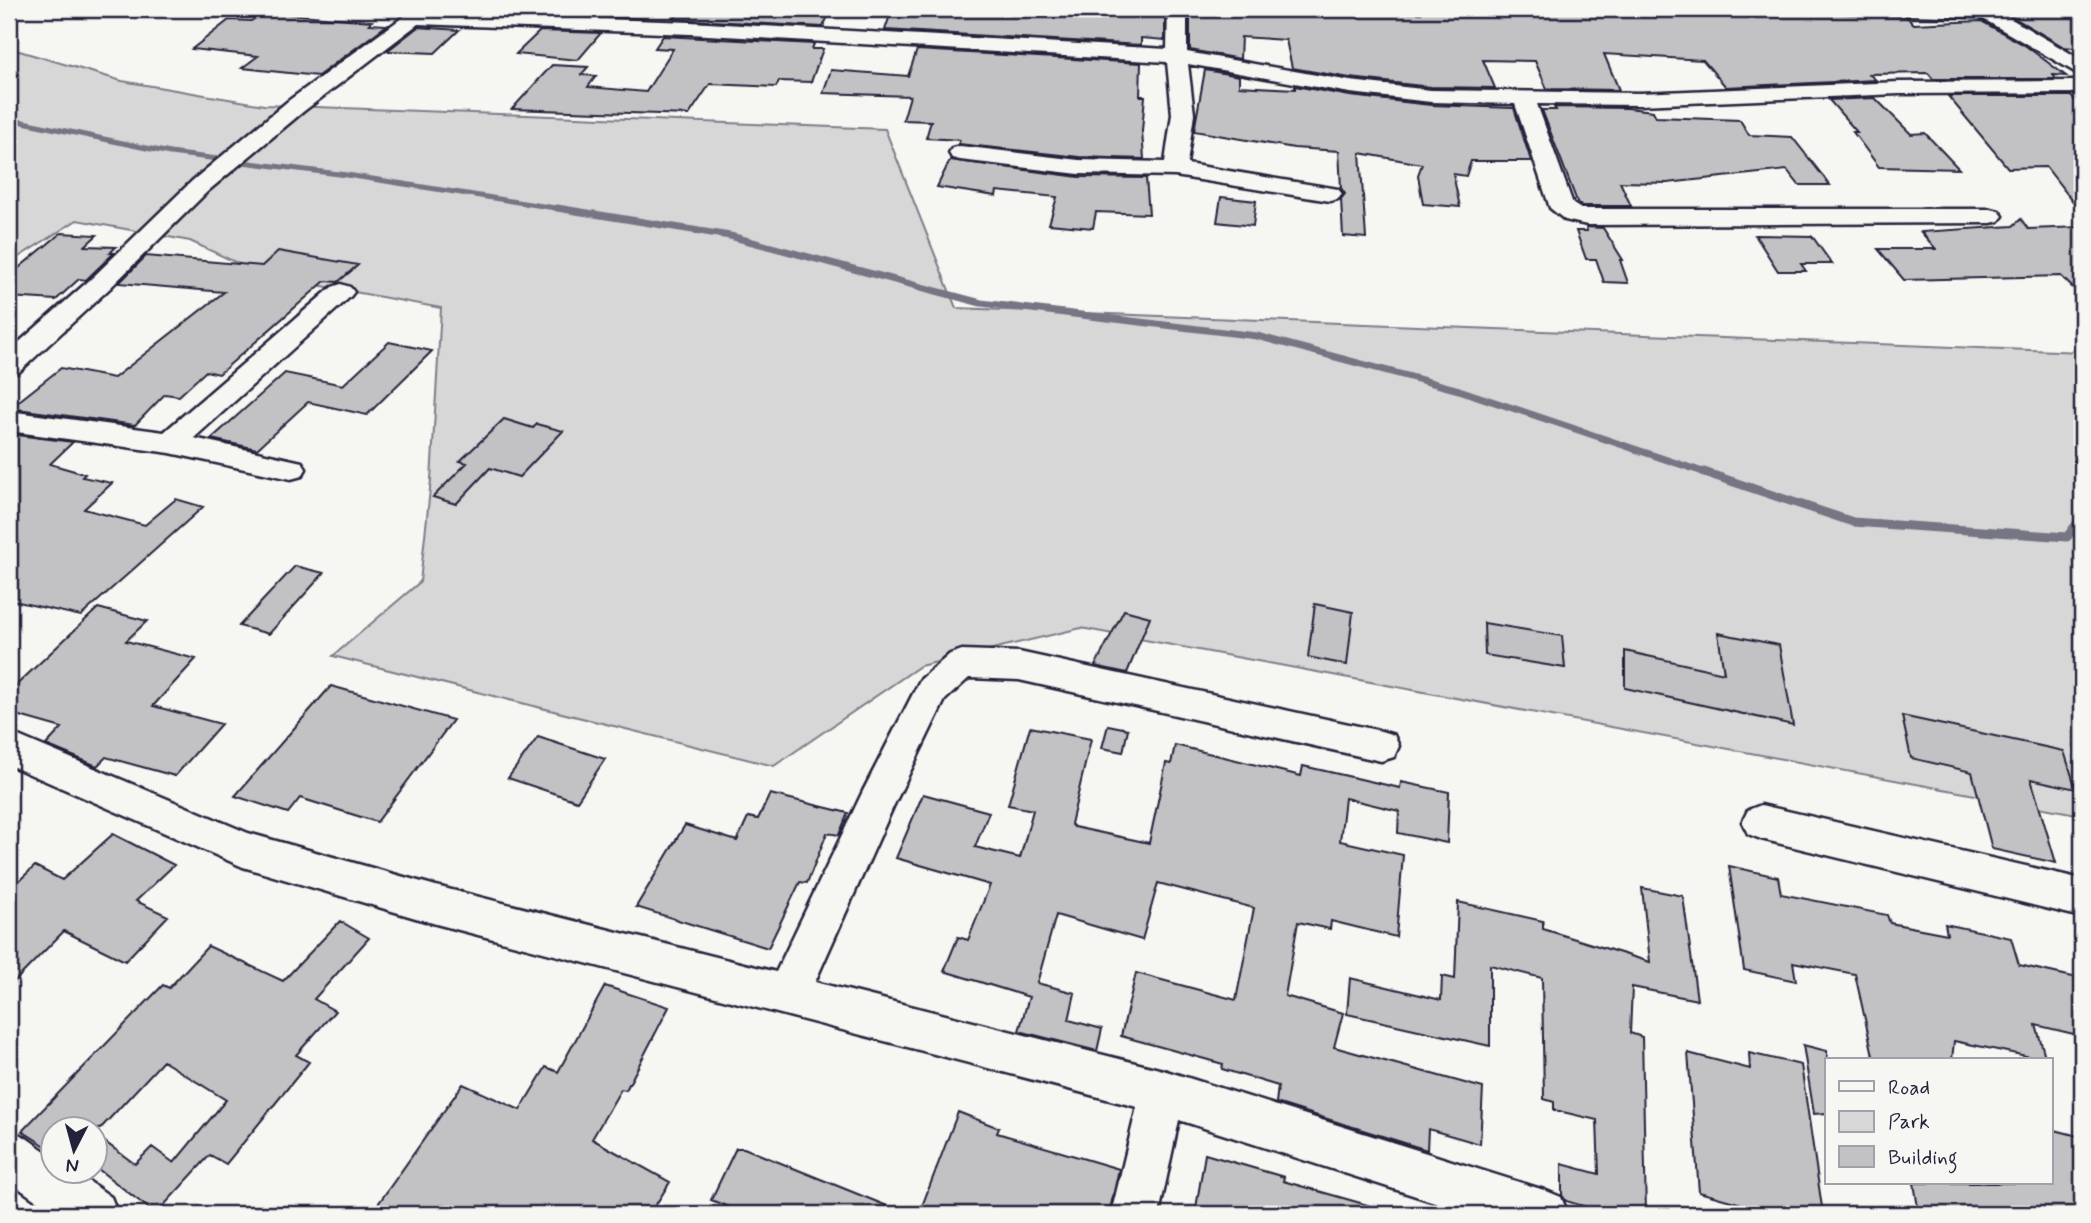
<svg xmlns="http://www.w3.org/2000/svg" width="2091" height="1223" font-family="Mynerve,sans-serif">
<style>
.green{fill:#d7d7d7;stroke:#7c7c89;stroke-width:2}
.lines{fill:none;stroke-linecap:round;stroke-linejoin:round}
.stream-far2{stroke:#757583;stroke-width:5}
.stream-far1{stroke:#757583;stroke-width:7}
.stream{stroke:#757583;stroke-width:9}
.building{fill:#c2c2c4;stroke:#22223b;stroke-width:2}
.minor-casing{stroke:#22223b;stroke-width:5}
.minor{fill:#f6f6f2;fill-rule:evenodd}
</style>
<rect width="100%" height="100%" fill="#f6f6f2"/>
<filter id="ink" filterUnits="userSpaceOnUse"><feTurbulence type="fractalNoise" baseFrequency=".0143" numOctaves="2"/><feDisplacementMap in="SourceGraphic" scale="14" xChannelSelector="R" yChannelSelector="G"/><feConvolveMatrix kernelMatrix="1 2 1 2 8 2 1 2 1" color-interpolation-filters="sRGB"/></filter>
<g filter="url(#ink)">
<!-- green -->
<path class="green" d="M9,48L122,81L264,105L885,129L956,308L2082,352V815L1081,628L920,666L774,766L333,656L420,582L431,480L441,308L263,275L190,241L77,220L9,263Z"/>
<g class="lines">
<!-- stream-far2 -->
<path class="stream-far2" d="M9,119L170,153L347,175L568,210"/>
<!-- stream-far1 -->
<path class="stream-far1" d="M557,208L730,236L981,303L1257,336L1459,390L1709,474"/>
<!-- stream -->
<path class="stream" d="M1704,472L1853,522L2067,537L2082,517"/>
</g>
<!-- building -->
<path class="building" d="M563,9H622L615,17L557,15Z
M680,9H802L831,10L823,27L674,19Z
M892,9H1165V40L1141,38V45L885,30Z
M1190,9H1368L1369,12L1421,13L1420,9H1729L1907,17L1914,24L1981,21L2026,46L2066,76L2053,75L2056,79H1933L1928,73L1869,74L1876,80L1726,87L1703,60L1604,54L1619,90L1547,89L1535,61L1483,60L1495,88L1431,87L1350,78L1292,68L1286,40L1241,37L1240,59L1190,50Z
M1999,9H2082V49L2064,47Z
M264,12L372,21L369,24L387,25L318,76L242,68L258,56L192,49L229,20L251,21Z
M418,27L459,30L435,53L387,51Z
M540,31L601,33L578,60L516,54Z
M663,36L814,44L812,49H823L811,82L779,81L776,87L710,84L689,115L512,109L552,65L588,67L581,75L596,76L588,87L646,92L673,49L655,48Z
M917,50L1141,63L1140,96H1145L1142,131L1144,159L1079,157L958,144L960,140L926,138L931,121L903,120L910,96L823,93L831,70L908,76Z
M1205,70L1239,76V86L1295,89V86L1350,96L1431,105L1514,108L1531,161H1471L1466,176L1453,174L1460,207L1423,204L1418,175L1422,164L1360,153L1366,238L1343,236L1341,199L1345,194L1341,188L1339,151L1294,148L1194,131Z
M1948,96H2071L2082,109V213L2046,167L2008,168Z
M1875,98L1911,134L1925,133L1959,169L1879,167L1853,132H1857L1829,100Z
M1554,107L1627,108L1653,111L1656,117L1740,120L1749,135L1792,137L1830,185H1799L1787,170L1667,183L1620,182L1631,206H1582L1578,204L1542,110H1556Z
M950,160L1079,177L1146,178L1149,214L1096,212L1093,228L1049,224L1057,197L997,191L996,196L937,187Z
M1221,197L1256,201L1253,226L1217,222Z
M2021,219L2028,229L2082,227V297L2061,276L1904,280L1878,249H1936L1921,232L2013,226Z
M1586,227L1603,228L1623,260H1620L1628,283L1604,282L1596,259H1586L1576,231H1587Z
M61,233L97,235L85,246L116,247L110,253H114L90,276L86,280L79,279L56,300L9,297V276Z
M1755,235L1812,236L1832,264H1801L1806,271H1778Z
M278,251L358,265L338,282L325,281L219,374L206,371L179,396L165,394L135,425L10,408L61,368L114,378L224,292L119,283L146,256L262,266Z
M389,342L432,351L367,415L308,402L257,449L211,439L285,373L343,385Z
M504,419L533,428L537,424L563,431L519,477L490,468L456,504L433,497L467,463L460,461Z
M9,434L73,442L50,464L85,474L82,477L112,483L84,509L145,525L176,499L203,507L81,616L9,600Z
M295,566L324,573L269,634L239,626Z
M1315,604L1353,612L1347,665L1308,657Z
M98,608L147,621L126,641L196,659L153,706L221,724L175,776L106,757L97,766L46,745L62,728L9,713V692Z
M1124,610L1150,617L1127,673L1095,666Z
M1484,623L1562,636L1565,668L1485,655Z
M1718,633L1779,645L1793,725L1625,688V651L1724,673Z
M331,686L453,720L377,822L300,798L288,813L235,796Z
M1902,716L2064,751L2076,789L2031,779L2056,863L1992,849L1972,772L1911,758Z
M1108,725L1128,729L1123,752L1102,748Z
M1030,727L1091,739L1071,824L1074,827L1149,843L1166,763L1171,764L1175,745L1301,776L1303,766L1400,788L1401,782L1449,792L1447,843L1398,833L1399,811L1345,798L1340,841L1403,855L1396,937L1331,921L1330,929L1298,922L1285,996L1343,1013L1334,1047L1483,1088L1480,1144L1428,1129L1427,1150L1276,1103L1278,1086L1222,1069L1223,1064L1121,1036L1136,973L1236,1000L1254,908L1158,883L1142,940L1056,915L1037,983L1075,993L1069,1020L1102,1029L1097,1051L1019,1031L1029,997L944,971L958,937L968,940L990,885L896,858L923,794L989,812L975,847L1020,858L1033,810L1008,805Z
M538,737L605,759L577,801L508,778Z
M770,794L848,813L839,835L827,833L807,883L800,882L768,948L636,907L685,825L737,841L748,817L758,819Z
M113,834L174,865L136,901L168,916L125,961L64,931L9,987V890L35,866L62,880Z
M1729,866L1778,877L1781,894L1887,915L1890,923L1947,934L1945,924L2011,938L2019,965L2082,979V1036L2036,1025L2046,1060L1954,1041L1952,1060H1874L1855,974L1793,962L1796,981L1744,970Z
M1642,888L1683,896L1697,1000L1632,987L1630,1033L1642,1037L1646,1214H1600V1211L1566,1201L1562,1195V1164L1599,1174L1597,1120L1554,1110V1102L1544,1099L1542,978L1490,965V1046L1347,1014L1350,978L1441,1000L1442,976L1455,979L1458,902L1543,921V929L1650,962Z
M340,921L369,938L314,999L335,1011L296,1055L309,1062L226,1164L210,1155L156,1214L94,1166V1134L135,1164L152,1147L174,1163L226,1100L163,1061L100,1129H52V1150L22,1131L163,985L169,988L208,946L283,981Z
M605,986L669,1007L626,1090L621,1089L592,1139L670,1182L650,1214H371L463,1084L520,1110L546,1067L558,1072Z
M1803,1045L1827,1051V1113L1814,1114Z
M1688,1053L1750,1069L1749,1053L1801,1065L1823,1214H1777L1699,1192Z
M958,1112L999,1128L997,1133L1119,1169L1109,1214H919Z
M2051,1129L2082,1137V1214H1919L1914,1183H2051Z
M736,1148H744L907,1214H746L711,1200Z
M1205,1154L1284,1177L1283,1181L1378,1208L1377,1214H1195Z"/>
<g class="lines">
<!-- minor casing -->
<g class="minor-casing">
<path id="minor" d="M414,9H435L433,13L690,22L1167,49L1168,9H1187V52L1350,81L1431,90L1640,93L1899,82L2082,81V93L1899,94L1640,105L1537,104L1573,204L1581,209H1991L1999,211L2003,216L1999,221L1991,223L1587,225L1565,220L1550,208L1515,104L1431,102L1350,93L1188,64L1194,114L1187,164L1338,189L1342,194L1338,199L1330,201L1175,176L1079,174L960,160L952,158L949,153L952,148L960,146L1079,160L1165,162L1172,114L1167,62L690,34L418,24L304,111L208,191L110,288L19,372L9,375V351L92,278L192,181L288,101Z
M1899,9H1994L2082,60V74L2075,72L1980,17L1909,15Z
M341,284L350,287L354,292L350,297L194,438L302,462L306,469L302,476L291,479L170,453L9,431V411L164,432L332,287Z
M962,650L1019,652L1381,731L1394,735L1399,746L1394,757L1381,761L1019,680L969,678L945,700L893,807L815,982L1163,1070L1544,1190L1561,1197L1568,1214H1472L1179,1120L1159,1214H1111L1137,1107L436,924L243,867L9,765V732L248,833L436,886L776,972L863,791L920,680L950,654Z
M1761,805L2082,879V917L1761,839L1748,834L1742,822L1748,810Z
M9,1130L25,1137L52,1156V1170H73L111,1197L118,1214H55L9,1181Z"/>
</g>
<!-- minor -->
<use href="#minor" class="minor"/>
</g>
</g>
<!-- margin -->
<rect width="2091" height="1223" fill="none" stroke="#f6f6f2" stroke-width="35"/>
<rect x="18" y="18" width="2056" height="1188" fill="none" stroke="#22223b" stroke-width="2.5" filter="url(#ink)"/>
<!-- legend -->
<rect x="1825" y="1058" width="228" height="126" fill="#f6f6f2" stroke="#a1a1a9" stroke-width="2"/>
<rect x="1839" y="1081" width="35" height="10" fill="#f6f6f2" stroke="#a1a1a9" stroke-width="2"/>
<text x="1888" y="1094" font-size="21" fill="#22223b">Road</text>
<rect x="1839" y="1111" width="35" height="21" fill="#d7d7d7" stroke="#a1a1a9" stroke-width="2"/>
<text x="1888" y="1128" font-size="21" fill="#22223b">Park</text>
<rect x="1839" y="1146" width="35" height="21" fill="#c2c2c4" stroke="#a1a1a9" stroke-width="2"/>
<text x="1888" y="1164" font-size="21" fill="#22223b">Building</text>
<!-- north arrow -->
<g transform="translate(74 1150) rotate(186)"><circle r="33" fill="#f6f6f2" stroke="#a1a1a9" stroke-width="2"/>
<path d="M0-5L12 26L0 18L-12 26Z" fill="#22223b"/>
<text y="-10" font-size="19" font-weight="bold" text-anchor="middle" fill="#22223b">N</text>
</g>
</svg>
